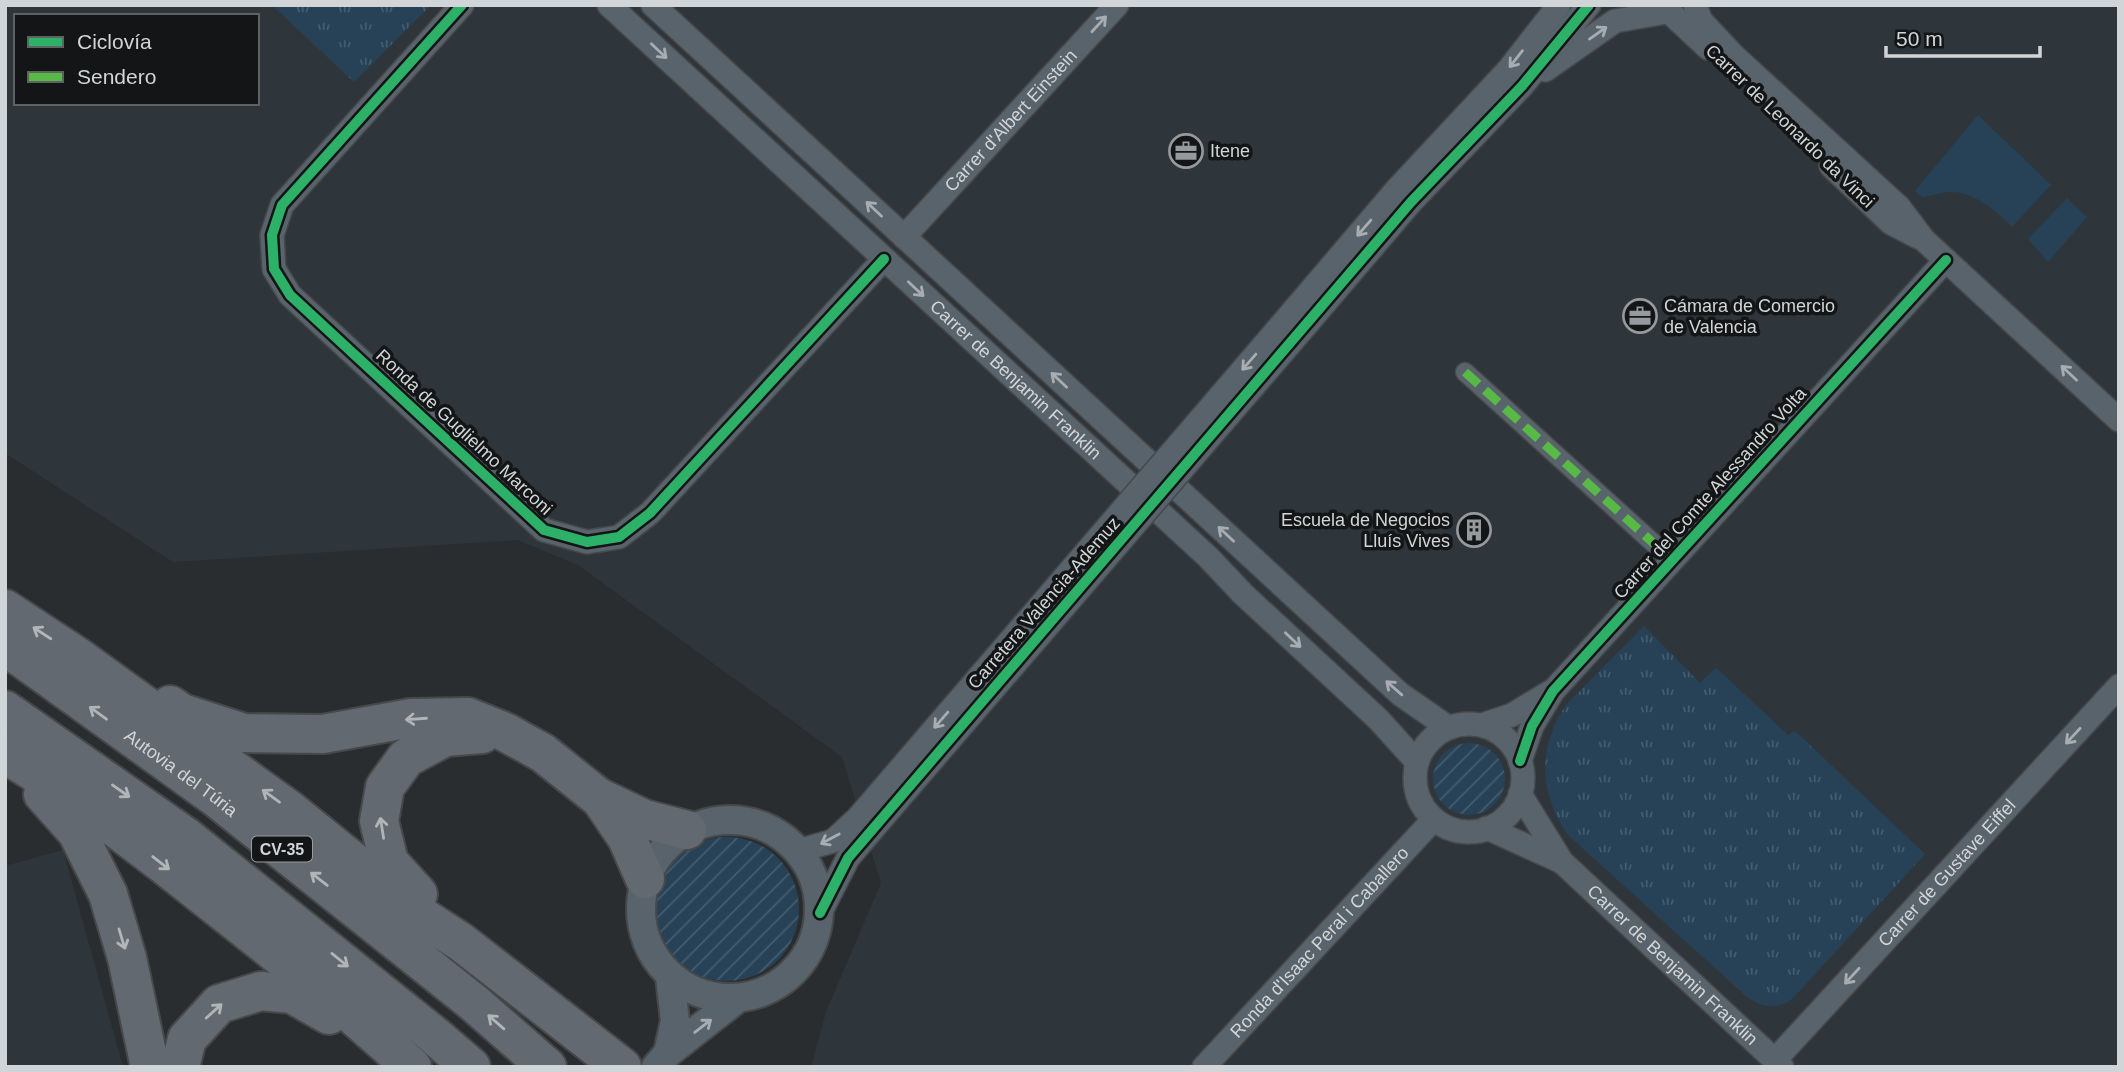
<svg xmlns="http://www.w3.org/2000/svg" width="2124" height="1072" font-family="Arial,sans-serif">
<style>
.built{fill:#2e363c;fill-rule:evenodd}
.grass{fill:#274256}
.park{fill:url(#park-tufts)}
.garden{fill:url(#garden-furrows)}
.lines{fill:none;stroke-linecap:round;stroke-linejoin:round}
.pedestrian-casing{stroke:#464849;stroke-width:21}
.minor-casing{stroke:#464849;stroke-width:26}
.tertiary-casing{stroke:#464849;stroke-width:32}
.motorway-casing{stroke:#464849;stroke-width:42}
.pedestrian{stroke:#59636b;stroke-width:18}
.minor{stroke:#59636b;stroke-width:23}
.tertiary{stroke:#59636b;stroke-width:28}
.motorway{stroke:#636970;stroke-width:38}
.minor-bridge-casing{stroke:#464849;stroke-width:26;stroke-linecap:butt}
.minor-bridge{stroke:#59636b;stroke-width:23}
.quiet{stroke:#58b947;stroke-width:9;stroke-dasharray:18 9;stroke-linecap:butt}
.cycleway-casing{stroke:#131516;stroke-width:15}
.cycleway{stroke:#2db169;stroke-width:10}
.oneway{stroke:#a8adb1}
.oneway2{stroke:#b1b5b8}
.labels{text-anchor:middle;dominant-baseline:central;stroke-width:7;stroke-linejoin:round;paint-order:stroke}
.shield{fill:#131516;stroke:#999b9d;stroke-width:2}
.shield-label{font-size:16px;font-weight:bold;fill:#d2d5d7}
.street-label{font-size:18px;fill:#d2d5d7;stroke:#131516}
.poi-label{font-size:18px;fill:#d2d5d7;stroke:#131516;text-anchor:start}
</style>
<defs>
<pattern id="park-tufts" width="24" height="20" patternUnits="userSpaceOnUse" patternTransform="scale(1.75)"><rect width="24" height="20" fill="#274256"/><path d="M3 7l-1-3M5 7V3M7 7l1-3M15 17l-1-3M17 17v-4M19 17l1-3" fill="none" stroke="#455c6e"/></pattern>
<pattern id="garden-furrows" width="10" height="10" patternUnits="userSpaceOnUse" patternTransform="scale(1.75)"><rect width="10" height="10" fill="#274256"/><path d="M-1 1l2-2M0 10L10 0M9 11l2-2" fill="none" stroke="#455c6e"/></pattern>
</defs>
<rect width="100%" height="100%" fill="#2a2d2f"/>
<!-- built -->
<path class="built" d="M5,5H2119V1067H811L826,1012L881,883L842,757L578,565L518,540L173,562L5,453ZM16,16H257V103H16Z
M63,850L123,1067H5V866Z"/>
<!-- grass -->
<path class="grass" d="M1978,115L2051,185L2012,227C1997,211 1973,191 1950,192C1940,192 1932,196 1922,197L1915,191Z
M2067,198L2087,217L2048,262L2028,239Z"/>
<!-- park -->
<path class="park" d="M272,5H431L354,82Z
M1644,626L1700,683L1716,668L1788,735L1795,731L1925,854L1792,999C1776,1010 1760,1007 1746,996L1568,835C1539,793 1537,749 1566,705Z"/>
<!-- garden -->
<path class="garden" d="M1433 779a36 36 0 1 1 72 0a36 36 0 1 1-72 0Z
M655 909a72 72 0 1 1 144 0a72 72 0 1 1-144 0Z"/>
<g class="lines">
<!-- pedestrian casing -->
<g class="pedestrian-casing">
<path id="pedestrian" d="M1465,372L1672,560"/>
</g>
<!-- minor casing -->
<g class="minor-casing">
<g id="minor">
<path d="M462,5L282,205L272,235L274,269L290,295L544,530L587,542L619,537L650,513L884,259"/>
<path id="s1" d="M609,5L1208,557L1243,594L1378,719L1417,762"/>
<path d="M653,5L1400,694L1449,728"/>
<path d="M1662,5L1708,48"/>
<path d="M1695,5L1701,21L1733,55L1899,207L1924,240L2119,420"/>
<path d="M1545,70L1615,21L1667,12"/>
<path d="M1831,166L1891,223L1918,237"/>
<path id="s2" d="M904,237L1117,5"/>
<path d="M1294,310L1398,188L1509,69L1559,5"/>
<path d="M1307,324L1411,202L1522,86L1589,5"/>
<circle cx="1469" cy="778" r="54"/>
<path d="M1482,725L1512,715L1550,692"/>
<path d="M1520,761L1532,726L1553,691L1946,260"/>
<path id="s3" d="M1520,794L1562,862L1782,1067"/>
<path d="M1487,828L1562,862"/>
<path d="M798,851L833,841L858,818"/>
<path d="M820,913L848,858L872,830"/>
<path id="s4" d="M1775,1060L2119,686"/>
<path id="s5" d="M1204,1067L1434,819"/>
</g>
</g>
<!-- tertiary casing -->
<g class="tertiary-casing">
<path id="tertiary" d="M641 909a89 89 0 1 1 178 0a89 89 0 1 1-178 0Z
M668,1053L675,1021L670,977
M656,1067L668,1053L738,998"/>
</g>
<!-- motorway casing -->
<g class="motorway-casing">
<g id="motorway">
<path d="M5,609L78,657L291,811L418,914L461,942L622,1067"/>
<path id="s6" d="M5,646L215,797L474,1003L547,1067"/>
<path d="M170,705L182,713L244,733L323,734L411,718L468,717L505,732L543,753L598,797L644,819L687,830"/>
<path d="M5,710L185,836L435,1036L471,1067"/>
<path d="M5,754L76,798L163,864L340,1004L412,1067"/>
<path d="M43,794L77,832L108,894L127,958L150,1067"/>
<path d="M600,798L627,838L645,879"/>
<path d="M418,894L389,862L379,821L385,787L406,758L445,737L482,734"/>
<path d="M180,1067L187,1039L219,1004L261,991L292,994L329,1015"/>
</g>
</g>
<!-- pedestrian -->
<use href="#pedestrian" class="pedestrian"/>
<!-- minor -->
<use href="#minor" class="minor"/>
<!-- tertiary -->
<use href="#tertiary" class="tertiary"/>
<!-- motorway -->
<use href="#motorway" class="motorway"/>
<!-- minor-bridge casing -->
<g class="minor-bridge-casing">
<path id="minor-bridge" d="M858,818L1294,310
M872,830L1307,324"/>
</g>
<!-- minor-bridge -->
<use href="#minor-bridge" class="minor-bridge"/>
<!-- quiet -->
<path class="quiet" d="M1465,372L1672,560"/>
<!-- cycleway casing -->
<g class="cycleway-casing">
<path id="cycleway" d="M462,5L282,205L272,235L274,269L290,295L544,530L587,542L619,537L650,513L884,259
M1520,761L1532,726L1553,691L1946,260
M820,913L848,858L1411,202L1522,86L1589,5"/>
</g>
<!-- cycleway -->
<use href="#cycleway" class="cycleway"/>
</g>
<!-- one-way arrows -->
<defs><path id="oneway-shaft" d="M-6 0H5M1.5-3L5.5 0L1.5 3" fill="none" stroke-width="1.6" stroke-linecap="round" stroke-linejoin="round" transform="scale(1.75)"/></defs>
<g class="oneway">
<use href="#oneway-shaft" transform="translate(1099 24) rotate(-47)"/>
<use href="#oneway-shaft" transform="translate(1598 33) rotate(-35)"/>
<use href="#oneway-shaft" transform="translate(659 51) rotate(43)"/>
<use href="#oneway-shaft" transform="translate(1516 59) rotate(128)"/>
<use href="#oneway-shaft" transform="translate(874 209) rotate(-137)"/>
<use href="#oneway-shaft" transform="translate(1364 228) rotate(131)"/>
<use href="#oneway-shaft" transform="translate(916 289) rotate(43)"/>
<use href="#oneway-shaft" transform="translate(1249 362) rotate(131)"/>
<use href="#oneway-shaft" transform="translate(2069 373) rotate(-137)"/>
<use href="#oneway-shaft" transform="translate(1059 380) rotate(-137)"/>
<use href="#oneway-shaft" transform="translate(1226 534) rotate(-137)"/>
<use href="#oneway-shaft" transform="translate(1293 640) rotate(43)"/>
<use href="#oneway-shaft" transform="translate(1394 688) rotate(-139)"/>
<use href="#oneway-shaft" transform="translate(941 720) rotate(131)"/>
<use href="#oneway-shaft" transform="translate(2073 736) rotate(133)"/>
<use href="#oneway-shaft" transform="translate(830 839) rotate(152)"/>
<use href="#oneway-shaft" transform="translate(1852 976) rotate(133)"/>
<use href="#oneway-shaft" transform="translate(703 1026) rotate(-38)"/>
</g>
<g class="oneway2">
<use href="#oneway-shaft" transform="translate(42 633) rotate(-147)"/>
<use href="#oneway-shaft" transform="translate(98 713) rotate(-144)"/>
<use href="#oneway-shaft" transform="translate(416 719) rotate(176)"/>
<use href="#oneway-shaft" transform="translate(121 791) rotate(35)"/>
<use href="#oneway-shaft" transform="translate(271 796) rotate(-144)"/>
<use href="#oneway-shaft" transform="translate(382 828) rotate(-99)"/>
<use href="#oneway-shaft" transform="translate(161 863) rotate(38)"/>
<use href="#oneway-shaft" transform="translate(319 879) rotate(-142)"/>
<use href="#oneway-shaft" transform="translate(122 939) rotate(73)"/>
<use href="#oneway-shaft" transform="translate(340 960) rotate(39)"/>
<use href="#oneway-shaft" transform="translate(214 1011) rotate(-42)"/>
<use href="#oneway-shaft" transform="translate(496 1022) rotate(-139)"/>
</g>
<!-- icons -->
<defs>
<g id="office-ring" transform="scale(1.75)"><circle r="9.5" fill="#131516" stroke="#979a9c" stroke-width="1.5"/><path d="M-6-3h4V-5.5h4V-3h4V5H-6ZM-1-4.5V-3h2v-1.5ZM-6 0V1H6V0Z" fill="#979a9c"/></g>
<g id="building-ring" transform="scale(1.75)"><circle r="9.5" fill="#131516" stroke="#979a9c" stroke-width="1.5"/><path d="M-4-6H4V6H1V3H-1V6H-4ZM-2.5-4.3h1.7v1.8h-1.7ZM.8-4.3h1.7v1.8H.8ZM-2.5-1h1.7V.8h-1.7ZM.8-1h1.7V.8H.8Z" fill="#979a9c"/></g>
</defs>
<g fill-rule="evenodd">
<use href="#office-ring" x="1186" y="151"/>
<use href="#office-ring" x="1640" y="316"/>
<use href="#building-ring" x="1474" y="530"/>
</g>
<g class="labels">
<!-- shield labels -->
<rect class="shield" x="252" y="836.5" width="60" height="25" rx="5"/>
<g class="shield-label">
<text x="282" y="849">CV-35</text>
</g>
<!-- street labels -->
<g class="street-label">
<text stroke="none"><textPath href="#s2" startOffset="158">Carrer d'Albert Einstein</textPath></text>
<text transform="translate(1790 126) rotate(44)">Carrer de Leonardo da Vinci</text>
<text stroke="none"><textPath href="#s1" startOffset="553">Carrer de Benjamin Franklin</textPath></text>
<text transform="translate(464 432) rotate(43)">Ronda de Guglielmo Marconi</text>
<text transform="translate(1710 493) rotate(-48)">Carrer del Comte Alessandro Volta</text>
<text transform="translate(1044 603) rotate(-49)">Carretera Valencia-Ademuz</text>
<text stroke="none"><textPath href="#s6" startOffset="217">Autovia del Túria</textPath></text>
<text stroke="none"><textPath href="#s4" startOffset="254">Carrer de Gustave Eiffel</textPath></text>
<text stroke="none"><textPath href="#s5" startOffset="170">Ronda d'Isaac Peral i Caballero</textPath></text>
<text stroke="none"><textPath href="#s3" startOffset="231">Carrer de Benjamin Franklin</textPath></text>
</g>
<!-- poi labels -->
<g class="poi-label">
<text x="1210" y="151">Itene</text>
<text x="1664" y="306">Cámara de Comercio<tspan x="1664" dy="21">de Valencia</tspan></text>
<text x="1450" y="520" text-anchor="end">Escuela de Negocios<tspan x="1450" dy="21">Lluís Vives</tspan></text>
</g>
</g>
<!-- border -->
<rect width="2124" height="1072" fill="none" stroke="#d2d5d7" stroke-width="14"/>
<!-- legend -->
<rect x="14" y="14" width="245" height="91" fill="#131516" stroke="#5f6263" stroke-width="2"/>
<rect x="28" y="37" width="35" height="10" fill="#2db169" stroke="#5f6263" stroke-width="2"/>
<text x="77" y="49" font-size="21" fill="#d2d5d7">Ciclovía</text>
<rect x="28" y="72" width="35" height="10" fill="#58b947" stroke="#5f6263" stroke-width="2"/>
<text x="77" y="84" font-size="21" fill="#d2d5d7">Sendero</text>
<!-- scale -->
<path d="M1886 46v10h154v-10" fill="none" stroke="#d2d5d7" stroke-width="3.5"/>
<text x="1896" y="46" font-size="21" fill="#d2d5d7" stroke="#131516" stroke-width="5" paint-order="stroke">50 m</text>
</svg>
